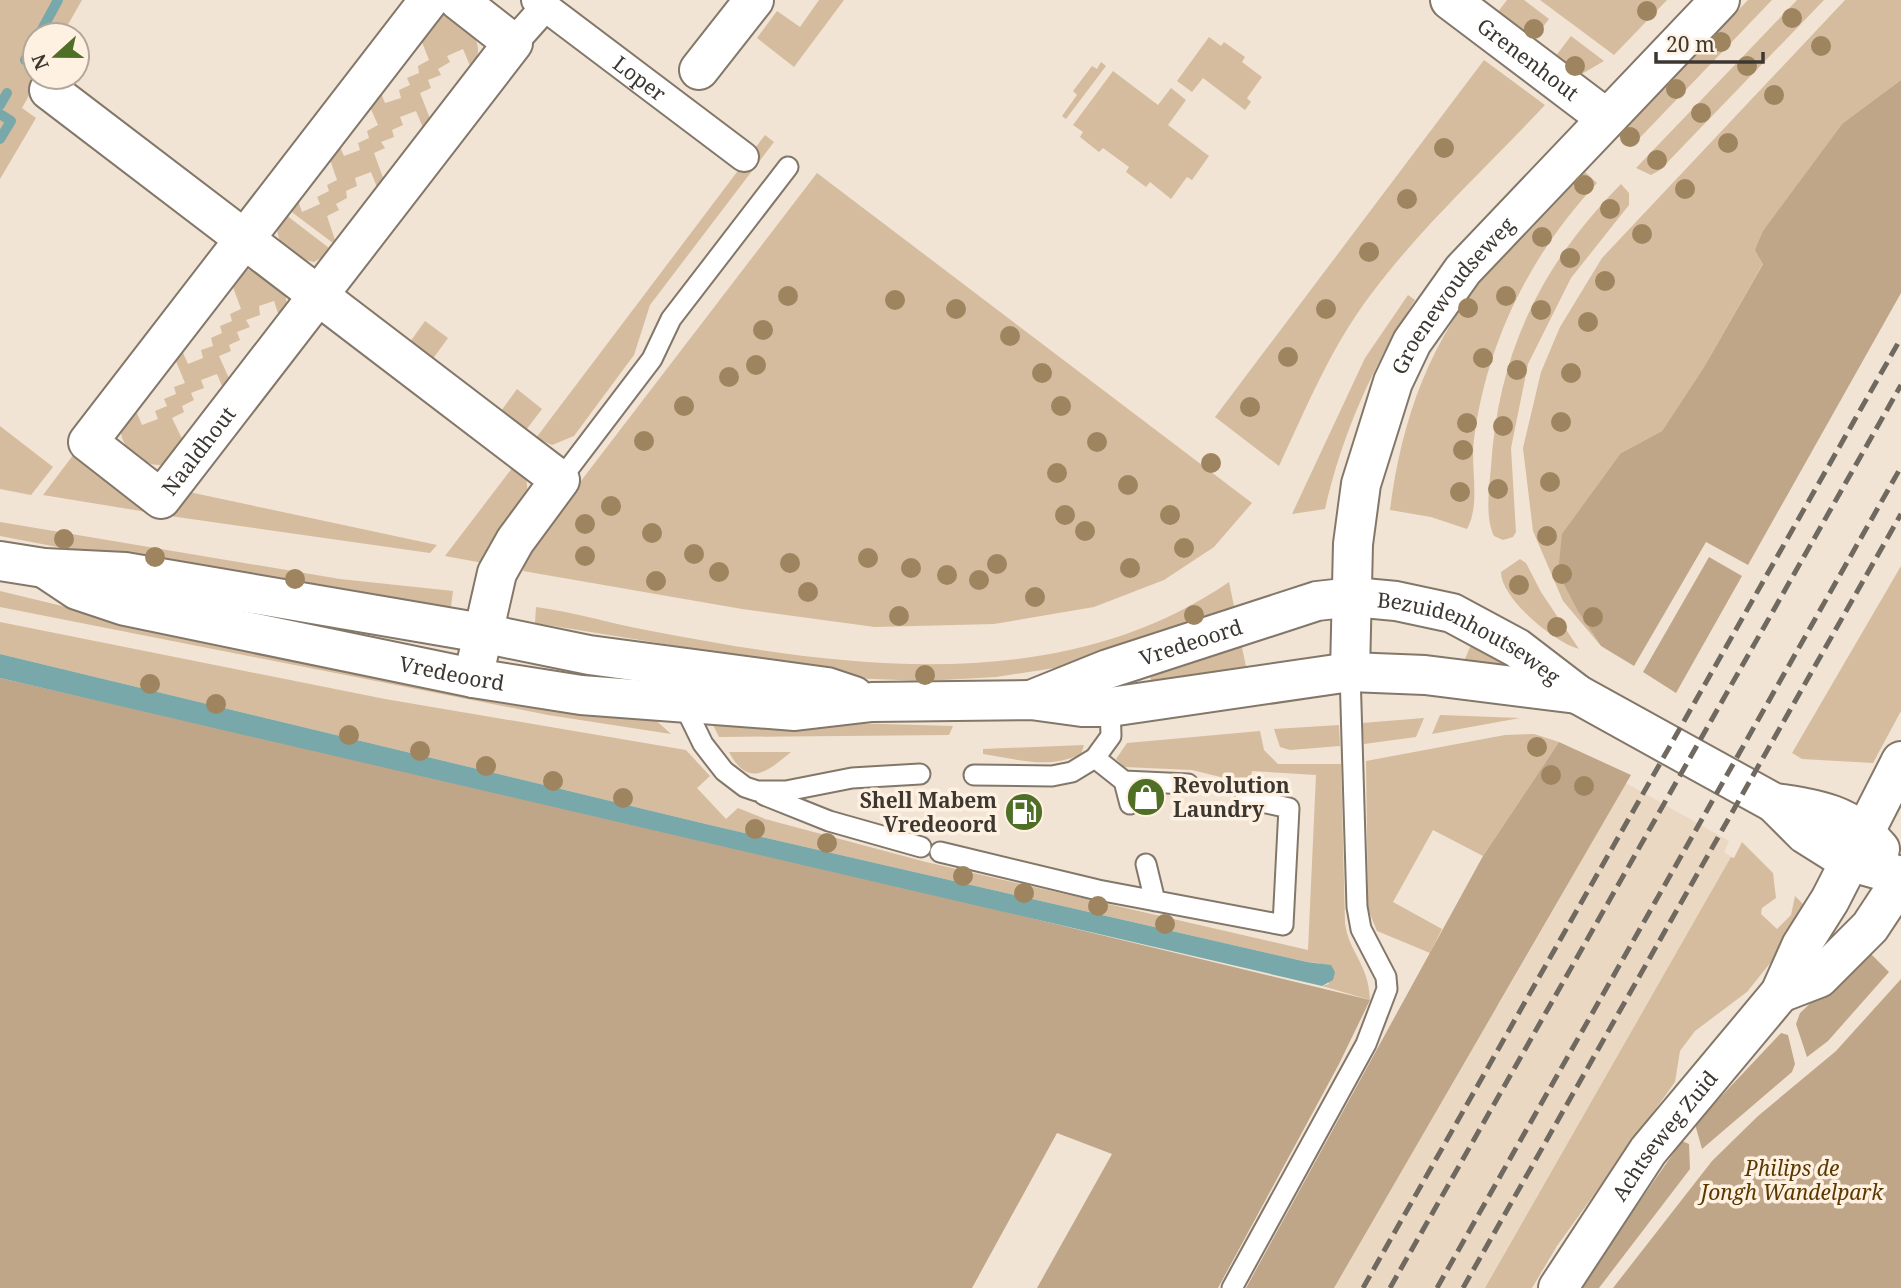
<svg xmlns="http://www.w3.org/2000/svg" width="1901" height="1288" font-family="'Noto Serif',serif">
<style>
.built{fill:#ead8c2}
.green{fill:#d5bc9e}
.forest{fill:#bfa688}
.water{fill:#79a8aa}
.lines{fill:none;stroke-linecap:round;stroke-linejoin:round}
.stream{stroke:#79a8aa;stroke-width:10}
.service-casing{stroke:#837769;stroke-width:23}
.pedestrian-casing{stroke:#837769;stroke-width:32}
.minor-casing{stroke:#837769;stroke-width:42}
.tertiary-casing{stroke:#837769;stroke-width:42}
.service{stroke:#fff;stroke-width:19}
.pedestrian{stroke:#fff;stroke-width:28}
.minor{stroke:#fff;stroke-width:38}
.tertiary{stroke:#fff;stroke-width:38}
.rail{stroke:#706960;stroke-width:5;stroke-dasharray:14 7;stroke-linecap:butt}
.tree{fill:#9e855f}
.labels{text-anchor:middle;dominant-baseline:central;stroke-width:7;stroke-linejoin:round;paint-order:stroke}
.street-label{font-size:21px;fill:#3c3731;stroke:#fff1e1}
.poi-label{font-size:21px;font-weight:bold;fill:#3c3731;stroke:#fff1e1;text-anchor:start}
.park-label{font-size:21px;font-style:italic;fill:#5a3800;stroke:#fff1e1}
</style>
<rect width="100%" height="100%" fill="#f1e4d4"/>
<!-- built -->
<path class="built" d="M1626,783L1729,841L1724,852L1733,858L1490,1288H1267L1499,1004Z"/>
<!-- green -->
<path class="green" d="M0,0H82L62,35H35V77H39L22,108L36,118L0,179Z
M819,0H844L794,67L757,38L777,11L800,27Z
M1507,0H1524L1549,19L1533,40L1497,13Z
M1540,0H1667L1614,55Z
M1748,0H1772L1631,147L1618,136Z
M1797,0H1824L1660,170L1651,175L1636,168Z
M1845,0H1901V80L1843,123L1704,367L1662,431L1621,453L1579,613L1601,646L1563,601L1533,531L1523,448L1541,372L1560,327L1602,258Z
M444,15C467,24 490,43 471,68L463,49L447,56L450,62L438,69L441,75L428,80L431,88L420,93L431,121L424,130L416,111L400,117L403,125L392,130L394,137L381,142L385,148L374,153L385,183L379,192L371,172L355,178L357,186L346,191L347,198L336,204L339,210L327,216L337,246L285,207L295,192L302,212L320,204L317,197L329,191L327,185L337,180L327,151L336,138L344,156L360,150L358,143L369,138L367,131L378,125L366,98L377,83L385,103L401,98L399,90L410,85L407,78L419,73L418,66L429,60L418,32L431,17Z
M1571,36L1604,61L1580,75L1555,57Z
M1209,37L1221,46L1224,42L1245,57L1242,62L1262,77L1247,98L1251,102L1245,110L1203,78L1192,92L1177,81Z
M1484,60L1545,105C1487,167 1423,225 1372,293C1332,345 1307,406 1279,466L1215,417Z
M1101,62L1106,66L1066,119L1062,116L1077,95L1073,91L1092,66L1097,69Z
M1113,71L1158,105L1171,88L1186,100L1168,125L1209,156L1192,180L1187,177L1171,199L1150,182L1146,187L1126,172L1129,167L1103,148L1099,152L1080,137L1083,132L1073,125Z
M765,135L774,142L650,305L634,355L574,436L552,445L536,438Z
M1585,172L1597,183C1530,255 1487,341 1474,439C1470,467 1481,504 1467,529L1431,517L1390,510C1402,417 1430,340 1492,267C1520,234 1554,204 1585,172Z
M817,173L1252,503L1214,547L1164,580L1094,607L994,624L875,627L742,609L523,571L525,559L574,490Z
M1621,184L1629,193V205L1571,278L1528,364L1511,448L1516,532L1513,537L1503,540L1494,536C1485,518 1489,488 1491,467C1498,353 1541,265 1621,184Z
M282,212L333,251L314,262C287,257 268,238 282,212Z
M253,269L284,290L287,304L280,319L274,301L259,306L260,315L246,320L250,327L237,332L240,340L229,345L231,351L219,356L232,385L225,393L217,374L201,380L204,388L191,393L194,400L182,406L184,412L172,418L185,445C181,450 176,459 170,462C152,473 121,451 121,431C121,421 129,413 134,406L142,425L158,419L155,411L167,406L164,399L176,394L174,387L185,383L173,354L180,346L188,364L203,358L201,350L213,346L211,338L222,333L220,326L232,321L230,314L241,309L230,279L243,270Z
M1408,295L1415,300C1373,365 1342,434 1325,509L1292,514L1365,358Z
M425,321L448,338L432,360L410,342Z
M517,389L542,409L526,430L501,411Z
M0,426L53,467L31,495L0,489Z
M77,450L159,514L43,495Z
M516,463C553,506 487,522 483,563L445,556Z
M189,492L437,545L430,553L170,516Z
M0,522L340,579L453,591L450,614L339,601L0,536Z
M1520,559L1526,563L1541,592L1579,649C1555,643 1501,599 1501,572Z
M1901,566V711L1873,763L1802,759L1792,753Z
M1229,582L1235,611L1105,655L1061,667L996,677L925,681L848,678L781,663L535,623L536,607C574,612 609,623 646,630C838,667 1057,700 1229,582Z
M0,591L116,619L648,713L671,734L548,715L0,607Z
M0,622L385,699L686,750L710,776L697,788L726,819L738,808L765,819L926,862L1308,950L1316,775L1252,771L1249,784L1192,770L1124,767L1116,759L1127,743L1260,731L1264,750L1278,764H1341L1345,923C1349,953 1369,964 1370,1000L1322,986L1329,984L1319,963L1307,962L710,825L0,654Z
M1473,640L1511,661L1508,672L1462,666Z
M1241,643L1247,671L1153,688L1149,673Z
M1440,715L1520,718L1432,734Z
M1424,718L1416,737L1364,744L1362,723Z
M710,719L953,726L949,735L719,737Z
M1339,725L1340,746L1290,750L1280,747L1274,729Z
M1534,734L1559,742L1483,856L1433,830L1393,902L1442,929L1430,953L1377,931L1368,909L1366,761L1505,735Z
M1084,745L1081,754C1048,770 1017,759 983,754V749Z
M729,752H791C767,772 748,788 729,752Z
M1742,842L1773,873L1776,898L1762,908L1761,914L1777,929L1791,915L1795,896L1806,907L1795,932L1747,992L1695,1031L1680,1051L1675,1082L1557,1246L1532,1288H1485L1731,857L1734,858Z"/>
<!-- forest -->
<path class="forest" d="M1901,80V293L1748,565L1706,542L1634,666L1601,646L1579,613L1558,573L1562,534L1621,453L1662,431L1704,367L1763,264L1755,250L1763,231L1843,123Z
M1709,557L1742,576L1676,693L1643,672Z
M0,678L711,841L1370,1000L1339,1064L1218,1288H1037L1112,1154L1057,1133L972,1288H0Z
M1559,742L1631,775L1334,1288H1246L1483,856Z
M1867,950L1889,972L1828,1041L1807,1057L1796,1024L1800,1013Z
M1901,979V1288H1613L1712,1161L1758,1116L1836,1051Z
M1781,1033L1788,1035L1795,1064L1792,1072L1702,1149L1695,1124Z
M1682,1141L1689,1144L1690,1169L1599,1288H1579Z"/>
<!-- water -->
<path class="water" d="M0,654L710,825L1307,962L1331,965L1335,972L1333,980L1322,986L0,678Z"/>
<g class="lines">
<!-- stream -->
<path class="stream" d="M39,35L58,0
M25,60L35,41
M0,105L7,93
M0,114L11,121L0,139"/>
<!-- service casing -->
<g class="service-casing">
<path id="service" d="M560,480L652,359L671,319L788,167
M682,701L703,744L724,771L745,787L757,791H786L852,778L920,774
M1095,758L1124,781L1188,784
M974,775L1052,776L1072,772L1095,758L1111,736L1110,702
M1124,781L1130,804
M764,795L829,821L921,847
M940,852L1098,890L1283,925L1289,808L1245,798
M1146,864L1155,901
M1232,1288L1366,1044L1387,989L1386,977L1361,929L1357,907L1350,672"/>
</g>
<!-- pedestrian casing -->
<g class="pedestrian-casing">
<g id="pedestrian">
<path id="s1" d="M536,0L744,157"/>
<path d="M513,43L545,7"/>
</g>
</g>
<!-- minor casing -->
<g class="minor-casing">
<g id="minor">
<path id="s2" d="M429,0L88,442L161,499L513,43L458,0"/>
<path id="s3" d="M1450,0L1606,118"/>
<path d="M699,70L754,0"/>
<path d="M49,90L560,480L515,541L497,573L473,678"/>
</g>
</g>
<!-- tertiary casing -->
<g class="tertiary-casing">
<g id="tertiary">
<path d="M0,561L44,568L125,572L482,633L589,655L827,687L854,696"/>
<path id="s4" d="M44,568L77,590L125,606L473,678L581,695L795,711L872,702L1031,700L1082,707H1110L1350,672L1425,675L1577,694"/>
<path id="s5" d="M1350,672L1353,544L1361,484L1393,382L1412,342L1463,270L1720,0"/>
<path id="s6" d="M1031,700L1108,669L1317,601L1353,597L1396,601L1452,613L1517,648L1577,694L1774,803L1805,834L1848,861L1901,876"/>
<path d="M1774,803C1819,809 1850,814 1880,849"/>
<path d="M1780,993L1819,978L1870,927L1901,880"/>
<path id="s7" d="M1558,1288L1648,1151L1780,993L1801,946L1830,900L1901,761"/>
</g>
</g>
<!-- service -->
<use href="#service" class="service"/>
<!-- pedestrian -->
<use href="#pedestrian" class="pedestrian"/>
<!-- minor -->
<use href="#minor" class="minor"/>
<!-- tertiary -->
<use href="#tertiary" class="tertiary"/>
<!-- rail -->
<path class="rail" d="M1363,1288L1901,338
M1390,1288L1901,385
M1437,1288L1901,467
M1463,1288L1901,514"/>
</g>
<!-- trees -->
<g class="tree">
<circle cx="1647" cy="11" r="10"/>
<circle cx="1792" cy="18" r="10"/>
<circle cx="1534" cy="29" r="10"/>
<circle cx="1721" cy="42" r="10"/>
<circle cx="1821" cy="46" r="10"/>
<circle cx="1575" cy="66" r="10"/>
<circle cx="1747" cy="66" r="10"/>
<circle cx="1676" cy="89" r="10"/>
<circle cx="1774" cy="95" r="10"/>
<circle cx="1701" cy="113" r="10"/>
<circle cx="1630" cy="137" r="10"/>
<circle cx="1728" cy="143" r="10"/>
<circle cx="1444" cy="148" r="10"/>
<circle cx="1657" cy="160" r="10"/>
<circle cx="1584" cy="185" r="10"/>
<circle cx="1685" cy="189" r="10"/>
<circle cx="1407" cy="199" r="10"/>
<circle cx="1610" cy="209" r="10"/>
<circle cx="1642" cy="234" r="10"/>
<circle cx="1542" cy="237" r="10"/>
<circle cx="1369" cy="252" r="10"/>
<circle cx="1570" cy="258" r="10"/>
<circle cx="1605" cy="281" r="10"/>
<circle cx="788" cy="296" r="10"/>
<circle cx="1506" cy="296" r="10"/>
<circle cx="895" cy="300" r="10"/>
<circle cx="1468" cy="308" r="10"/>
<circle cx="956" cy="309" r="10"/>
<circle cx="1326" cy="309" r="10"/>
<circle cx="1541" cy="310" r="10"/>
<circle cx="1588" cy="322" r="10"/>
<circle cx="763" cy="330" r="10"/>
<circle cx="1010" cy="336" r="10"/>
<circle cx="1288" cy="357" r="10"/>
<circle cx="1483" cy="358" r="10"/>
<circle cx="756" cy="365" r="10"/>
<circle cx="1517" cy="370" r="10"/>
<circle cx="1042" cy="373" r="10"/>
<circle cx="1571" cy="373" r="10"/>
<circle cx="729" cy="377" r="10"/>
<circle cx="684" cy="406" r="10"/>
<circle cx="1061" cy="406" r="10"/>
<circle cx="1250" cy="407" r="10"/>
<circle cx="1561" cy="422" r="10"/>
<circle cx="1467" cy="423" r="10"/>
<circle cx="1503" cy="426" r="10"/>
<circle cx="644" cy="441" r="10"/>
<circle cx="1097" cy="442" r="10"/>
<circle cx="1463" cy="450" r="10"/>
<circle cx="1211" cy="463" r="10"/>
<circle cx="1057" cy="473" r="10"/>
<circle cx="1550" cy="482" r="10"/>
<circle cx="1128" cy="485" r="10"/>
<circle cx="1498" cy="489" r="10"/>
<circle cx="1460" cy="492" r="10"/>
<circle cx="611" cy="506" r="10"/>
<circle cx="1065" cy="515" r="10"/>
<circle cx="1170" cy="515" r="10"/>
<circle cx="585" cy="524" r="10"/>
<circle cx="1085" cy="531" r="10"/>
<circle cx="652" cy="533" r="10"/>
<circle cx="1547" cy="536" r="10"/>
<circle cx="64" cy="539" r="10"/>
<circle cx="1184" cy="548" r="10"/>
<circle cx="694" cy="554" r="10"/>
<circle cx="585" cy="556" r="10"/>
<circle cx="155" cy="557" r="10"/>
<circle cx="868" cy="558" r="10"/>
<circle cx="790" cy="563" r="10"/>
<circle cx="997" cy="564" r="10"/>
<circle cx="911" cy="568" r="10"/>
<circle cx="1130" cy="568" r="10"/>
<circle cx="719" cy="572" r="10"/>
<circle cx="1562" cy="574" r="10"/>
<circle cx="947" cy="575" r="10"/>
<circle cx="295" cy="579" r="10"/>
<circle cx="979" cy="580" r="10"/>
<circle cx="656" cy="581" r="10"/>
<circle cx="1519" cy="585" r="10"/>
<circle cx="808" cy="592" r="10"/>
<circle cx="1035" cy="597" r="10"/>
<circle cx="1194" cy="615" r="10"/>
<circle cx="899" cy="616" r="10"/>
<circle cx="1593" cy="617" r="10"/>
<circle cx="1557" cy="627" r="10"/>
<circle cx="925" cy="675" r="10"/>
<circle cx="150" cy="684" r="10"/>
<circle cx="216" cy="704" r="10"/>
<circle cx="349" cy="735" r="10"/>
<circle cx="1537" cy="747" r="10"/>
<circle cx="420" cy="751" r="10"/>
<circle cx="486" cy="766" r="10"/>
<circle cx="1551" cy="775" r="10"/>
<circle cx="553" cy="781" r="10"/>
<circle cx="1584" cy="786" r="10"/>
<circle cx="623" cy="798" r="10"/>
<circle cx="755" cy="829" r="10"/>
<circle cx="827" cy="843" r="10"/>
<circle cx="963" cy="876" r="10"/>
<circle cx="1024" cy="893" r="10"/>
<circle cx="1098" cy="906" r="10"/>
<circle cx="1165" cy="924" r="10"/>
</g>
<!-- icons -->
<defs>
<g id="shop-disc" transform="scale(2.0125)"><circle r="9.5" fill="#506f26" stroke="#fff1e1"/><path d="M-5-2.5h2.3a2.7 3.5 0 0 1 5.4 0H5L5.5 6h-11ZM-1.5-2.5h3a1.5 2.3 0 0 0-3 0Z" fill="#fff"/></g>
<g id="fuel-disc" transform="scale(2.0125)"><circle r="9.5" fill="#506f26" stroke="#fff1e1"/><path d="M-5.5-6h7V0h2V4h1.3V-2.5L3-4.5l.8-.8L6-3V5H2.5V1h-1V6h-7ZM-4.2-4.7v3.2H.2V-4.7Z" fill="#fff"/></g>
</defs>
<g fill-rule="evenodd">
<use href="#shop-disc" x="1146" y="797"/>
<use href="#fuel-disc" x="1024" y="812"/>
</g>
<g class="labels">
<!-- street labels -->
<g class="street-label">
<text stroke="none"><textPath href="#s3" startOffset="98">Grenenhout</textPath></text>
<text stroke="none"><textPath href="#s1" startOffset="130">Loper</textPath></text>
<text stroke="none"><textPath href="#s5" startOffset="401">Groenewoudseweg</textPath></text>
<text stroke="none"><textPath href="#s2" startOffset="712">Naaldhout</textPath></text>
<text stroke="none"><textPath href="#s6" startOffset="170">Vredeoord</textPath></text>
<text stroke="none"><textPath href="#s6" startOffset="464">Bezuidenhoutseweg</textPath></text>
<text stroke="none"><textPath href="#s4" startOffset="424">Vredeoord</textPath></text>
<text stroke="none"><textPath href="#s7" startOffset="186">Achtseweg Zuid</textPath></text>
</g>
<!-- poi labels -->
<g class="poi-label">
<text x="1173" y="785">Revolution<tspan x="1173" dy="24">Laundry</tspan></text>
<text x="997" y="800" text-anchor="end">Shell Mabem<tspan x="997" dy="24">Vredeoord</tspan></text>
</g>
<!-- park labels -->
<g class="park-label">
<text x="1792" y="1168">Philips de<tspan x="1792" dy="24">Jongh Wandelpark</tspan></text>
</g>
</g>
<!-- north arrow -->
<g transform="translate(56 56) rotate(249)"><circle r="33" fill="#fff1e1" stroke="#b1a79b" stroke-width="2"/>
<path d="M0-5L12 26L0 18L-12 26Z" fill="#506f26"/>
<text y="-10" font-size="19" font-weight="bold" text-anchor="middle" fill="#3c3731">N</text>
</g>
<!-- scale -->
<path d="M1656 52v10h107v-10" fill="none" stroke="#3c3731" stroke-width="3.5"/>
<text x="1666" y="52" font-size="21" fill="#3c3731" stroke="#fff1e1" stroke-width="5" paint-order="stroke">20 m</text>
</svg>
